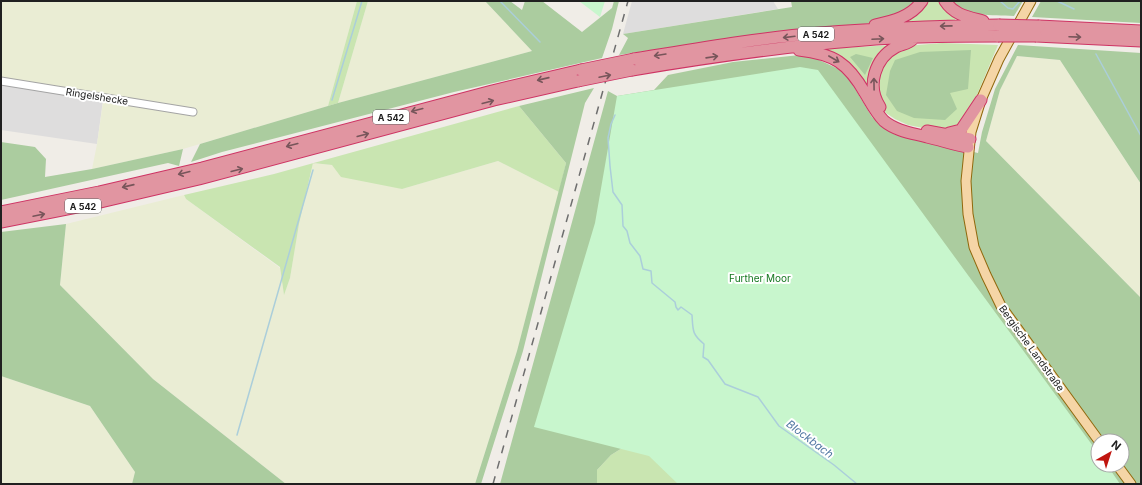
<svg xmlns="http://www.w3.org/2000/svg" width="1142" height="485" font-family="Inter,sans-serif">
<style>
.residential{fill:#dedddd}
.farmland{fill:#eaedd4}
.grass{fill:#c9e5b1}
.forest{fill:#abcc9f;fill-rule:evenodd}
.park{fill:#c8f6cd}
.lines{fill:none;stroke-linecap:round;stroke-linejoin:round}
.stream{stroke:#abceda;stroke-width:1.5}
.minor-casing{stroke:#a4a4a4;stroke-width:9}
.major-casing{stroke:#90680c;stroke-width:11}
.highway-casing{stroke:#ce3464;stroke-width:13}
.minor{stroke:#fff;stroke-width:7}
.major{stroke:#f5d5a6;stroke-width:9}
.highway{stroke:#e195a1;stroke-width:11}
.rail{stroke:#6e6e6e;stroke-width:1.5;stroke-dasharray:8 8;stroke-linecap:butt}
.highway-bridge-casing{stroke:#ce3464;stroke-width:13;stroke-linecap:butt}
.highway-bridge{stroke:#e195a1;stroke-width:11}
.oneway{stroke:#77555a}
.labels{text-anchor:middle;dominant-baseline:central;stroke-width:4;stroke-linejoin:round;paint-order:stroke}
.shield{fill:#fff;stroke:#636363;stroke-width:1}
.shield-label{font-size:9px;font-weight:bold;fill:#202020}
.street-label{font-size:10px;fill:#202020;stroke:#fff}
.park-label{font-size:10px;fill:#14771f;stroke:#fff}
.water-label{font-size:11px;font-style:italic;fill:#5076a1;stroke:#fff}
</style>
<rect width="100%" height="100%" fill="#f0ede7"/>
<!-- residential -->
<path class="residential" d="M632,1H773L778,9L623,34Z
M1,84L103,100L97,144L1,130Z"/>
<!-- farmland -->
<path class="farmland" d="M1,1H357L328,106L183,149L92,169L97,144L104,95L1,78Z
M368,1H485L532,51L338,103Z
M1017,56L1060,60L1141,184V298L986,141L1000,90Z
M498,161L559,192L517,351L475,484H286L153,379L60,285L66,224L184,195L186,199L280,268L284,294L290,278L299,224L313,163L332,165L402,189Z
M1,376L90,406L135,472L132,484H1Z"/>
<!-- grass -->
<path class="grass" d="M357,1H368L338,103L328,106Z
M925,1H940L956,18L955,20L902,22Z
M942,43L998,45L971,109L957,128L934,130L908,125L895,119L886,113L879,103L876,77L888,57L906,46Z
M894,45L879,58L870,98L820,49Z
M519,106L566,163L559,192L498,161L402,189L341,177L332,165L313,163L299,224L290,278L284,295L280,267L186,199L184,195L274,174Z
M627,445L711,484H597V470L611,455Z"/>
<!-- forest -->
<path class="forest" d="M485,1H510L522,10L525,1H542L582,32L612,8L614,1H619L612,29L602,58L454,92L222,152L191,162L200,144L338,103L532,51Z
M791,1H919L917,4L884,22L752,35L619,55L628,38L623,34L792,7Z
M950,1H1023L1014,16C991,15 968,17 950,1Z
M1041,1H1141V23L1032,17Z
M1018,45L1141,53V184L1060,60L1017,56L1000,90L986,141L1141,298V484H997L656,457L627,445L611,455L597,470V484H500L608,91L617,96L654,90L668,75L733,62L800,55L817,59L845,72L872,117L894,134L978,153L982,132L995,89ZM1098,441H1122V465H1098Z
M971,50L968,89L950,93L957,109L945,120L914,118L897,111L886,95L890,71L895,60L920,52Z
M856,54L873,58L865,75L850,57Z
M594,88L585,103L523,351L481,484H475L517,351L566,163L519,106Z
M1,142L35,147L46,159L45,177L92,169L183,149L179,166L168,163L1,200Z
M66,224L60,285L153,379L286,484H132L135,472L90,406L1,376V232Z"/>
<!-- park -->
<path class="park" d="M579,1H605L600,17Z
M800,67L818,70L1098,453V465H1107L1120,484H678L649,456L534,427L595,223L617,96Z"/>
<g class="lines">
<!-- stream -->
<path class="stream" d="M500,1L540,42
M1000,1L1008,8L1013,9L1020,1
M1057,1L1074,9
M1096,54L1141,136
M332,100L362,1
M615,115L611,124L608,138L610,166L613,192L622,205L623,226L627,231L630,243L640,256L643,269L651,271L652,283L675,302L676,307L678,310L681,307L692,315C693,331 692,334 704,344L703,357L708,360L725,384L758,397L779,426L834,465L857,484
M237,435L313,170"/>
<!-- minor casing -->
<g class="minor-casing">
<path id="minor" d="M1,81L193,112"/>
</g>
<!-- major casing -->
<g class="major-casing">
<path id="major" d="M1031,1L999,59L981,100L971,132L966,181L968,214L974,247L986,275L1001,306L1099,441
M1117,465L1131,484"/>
</g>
<!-- highway casing -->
<g class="highway-casing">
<path id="highway" d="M945,1C954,15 968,17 983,21
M875,25C893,21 911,17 922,1
M1039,26L1141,31
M1036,36L1141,41
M799,50C834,54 848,63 865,93C871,103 876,113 884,121C896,131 912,133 927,137C941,140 954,145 968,147
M634,59C696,49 758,38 820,33C880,28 940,26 999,25
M632,70C709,57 786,46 864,40C908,36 953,36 998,36
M880,107C866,86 875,58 896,47C902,44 908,44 913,39
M927,131L970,139
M949,133L961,130L981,100
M1,212L99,192L202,168L492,91L581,70
M1,222L92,204L199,179L494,100L578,81"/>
</g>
<!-- minor -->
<use href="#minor" class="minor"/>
<!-- major -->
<use href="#major" class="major"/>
<!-- highway -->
<use href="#highway" class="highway"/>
<!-- rail -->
<path class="rail" d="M493,484L628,1"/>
<!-- highway-bridge casing -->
<g class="highway-bridge-casing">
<path id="highway-bridge" d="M999,25L1039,26
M998,36H1036
M581,70L634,59
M578,81L632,70"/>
</g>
<!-- highway-bridge -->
<use href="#highway-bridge" class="highway-bridge"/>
</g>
<!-- one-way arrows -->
<defs><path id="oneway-shaft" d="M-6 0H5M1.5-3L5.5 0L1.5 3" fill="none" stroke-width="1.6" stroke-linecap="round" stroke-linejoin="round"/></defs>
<g class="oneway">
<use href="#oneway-shaft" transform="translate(946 26) rotate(179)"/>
<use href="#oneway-shaft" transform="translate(789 37) rotate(173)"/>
<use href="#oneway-shaft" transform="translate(1075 37) rotate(2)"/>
<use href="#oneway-shaft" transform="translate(878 39) rotate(-3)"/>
<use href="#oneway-shaft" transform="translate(660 55) rotate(171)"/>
<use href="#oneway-shaft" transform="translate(712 57) rotate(-8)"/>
<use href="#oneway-shaft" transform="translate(834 59) rotate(30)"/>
<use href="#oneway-shaft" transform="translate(605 76) rotate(-12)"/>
<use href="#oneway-shaft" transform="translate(543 79) rotate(167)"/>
<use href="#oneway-shaft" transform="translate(874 84) rotate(-91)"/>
<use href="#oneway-shaft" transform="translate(488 102) rotate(-15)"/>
<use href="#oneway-shaft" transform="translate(417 110) rotate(165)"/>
<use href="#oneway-shaft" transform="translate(363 135) rotate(-15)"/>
<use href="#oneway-shaft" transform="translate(292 145) rotate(165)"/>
<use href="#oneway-shaft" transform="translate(237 170) rotate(-14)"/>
<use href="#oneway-shaft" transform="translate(184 173) rotate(166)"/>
<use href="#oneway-shaft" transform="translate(128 186) rotate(167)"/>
<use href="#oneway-shaft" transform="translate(39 215) rotate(-12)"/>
</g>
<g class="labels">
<!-- shield labels -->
<g class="shield">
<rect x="798" y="27" width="36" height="14" rx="3"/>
<rect x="373" y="110" width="36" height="14" rx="3"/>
<rect x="65" y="199" width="36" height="14" rx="3"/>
</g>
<g class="shield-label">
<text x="816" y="34">A 542</text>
<text x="391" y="117">A 542</text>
<text x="83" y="206">A 542</text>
</g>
<!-- street labels -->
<g class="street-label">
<text transform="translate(97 96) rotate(9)">Ringelshecke</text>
<text transform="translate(1032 348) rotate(54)">Bergische Landstraße</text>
</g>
<!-- park labels -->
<g class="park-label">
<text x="760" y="278">Further Moor</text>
</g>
<!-- water labels -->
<g class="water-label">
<text transform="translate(810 439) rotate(37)">Blockbach</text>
</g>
</g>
<!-- border -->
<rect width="1142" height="485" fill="none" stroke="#202020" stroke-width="4"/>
<!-- north arrow -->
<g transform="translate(1110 453) rotate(39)"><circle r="19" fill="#ffffff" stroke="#a6a6a6"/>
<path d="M0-3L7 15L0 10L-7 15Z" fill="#c0150f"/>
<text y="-6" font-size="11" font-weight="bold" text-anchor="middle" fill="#202020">N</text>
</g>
</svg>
